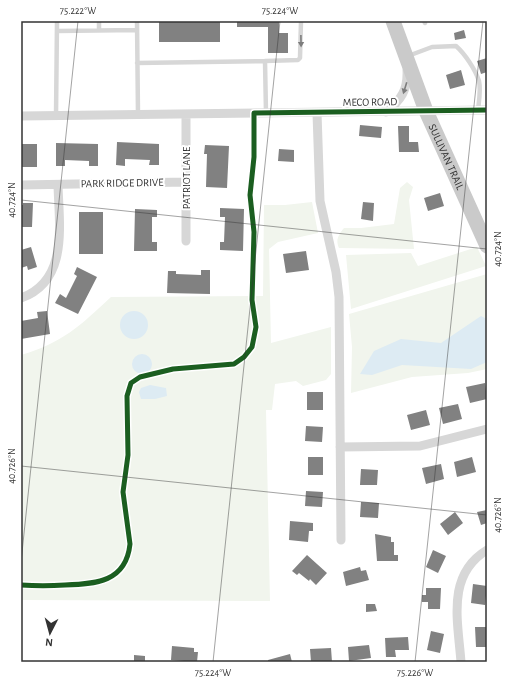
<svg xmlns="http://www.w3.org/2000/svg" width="508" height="683" font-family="'Alegreya Sans',sans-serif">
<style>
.green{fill:#f1f5ed}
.water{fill:#ddebf3}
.building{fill:#818181}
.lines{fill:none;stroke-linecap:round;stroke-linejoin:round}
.lane{stroke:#d7d7d7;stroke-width:4.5}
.street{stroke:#d7d7d7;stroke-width:9}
.primary{stroke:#cacaca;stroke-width:15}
.cycleway-casing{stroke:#fff;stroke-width:8}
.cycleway{stroke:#1b5e20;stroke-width:5}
.oneway{fill:#7d7d7d}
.ticks{fill:none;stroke:#333;stroke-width:1;stroke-opacity:0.45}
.labels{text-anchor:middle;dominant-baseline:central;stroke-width:4;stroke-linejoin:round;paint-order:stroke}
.street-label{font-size:11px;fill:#333;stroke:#fff}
.neatline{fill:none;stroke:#333;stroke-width:1.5}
.ticks-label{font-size:10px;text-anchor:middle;fill:#333}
</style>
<rect width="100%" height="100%" fill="#fff"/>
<!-- green -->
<path class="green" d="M407,182L413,187L409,200L414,249L339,248C335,240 339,234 344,228H361L394,224L400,188Z
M312,202L318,233L278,242L269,249L271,343L331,327V374L326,380L303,386L296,381L275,384L272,410H266L270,601L21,600V355C62,343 80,326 111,297L263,296L264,205H285Z
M477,247L486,266L351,309L346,255L411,253L418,266Z
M487,274V369L468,373L412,377L351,393L352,347L349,314Z"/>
<!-- water -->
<path class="water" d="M120 325a14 14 0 1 1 28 0a14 14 0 1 1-28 0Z
M481,316L487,319V362L471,369L402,365L372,375L360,374L374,351L401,339L441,343Z
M132 364a10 10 0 1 1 20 0a10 10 0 1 1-20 0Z
M150,385L166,388L167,396L155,399H141L139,392L141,388Z"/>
<!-- building -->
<path class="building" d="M159,21H220V42H159Z
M237,21H279V33H288V53H268V27H237Z
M464,30L466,38L455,40L454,33Z
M487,58V72L481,74L477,61Z
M461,70L465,85L450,89L446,75Z
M360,125L382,127L381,138L359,136Z
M398,126H409V142H418L419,152H399Z
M117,142L159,144V165H149L150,160L125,159V166L116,165Z
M56,143L98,144V166H89V161L65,160V166H56Z
M21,144H37V167H21Z
M205,145L229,146L227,188L206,187L207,154H204Z
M279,149L294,150V162L278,161Z
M440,193L444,206L428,211L424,198Z
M363,202L374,203L373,221L361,219Z
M23,203H33L32,227H21V205H23Z
M220,208L244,209L243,251L220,250V242H224L225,217H220Z
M135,209L157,210V217H152V242H157V251H134Z
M79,212H103V254H79Z
M31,247L37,267L28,270L27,266L21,268V250Z
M306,251L309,270L286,273L283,254Z
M77,267L97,277L78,314L55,303L60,294L66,298L77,276L74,274Z
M201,270H210V294L167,293L168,271H176V274L201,275Z
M47,311L50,334L21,339V321L38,318L37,312Z
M485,383L487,399L470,403L466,387Z
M307,392H323V410H307Z
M458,404L462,419L443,424L439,408Z
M426,410L430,425L411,430L407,415Z
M306,426L323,427L322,442L305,441Z
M308,457H323V475H308Z
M472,457L476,472L457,477L454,462Z
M441,464L444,479L426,484L422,468Z
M361,469L378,470L377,485H360Z
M306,491L323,492L322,507L305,506Z
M361,502L379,503L378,518L360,517Z
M487,510V523L481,525L477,512Z
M455,512L463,523L448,535L440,524Z
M290,521L313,523V531H309L308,542L289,540Z
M375,534L391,537V542H394V555H398V561H377Z
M433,550L446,556L438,573L426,567Z
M307,555L327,573L316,585L310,579L309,581L299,573L297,575L292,571Z
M360,567L361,571L366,570L369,580L346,586L343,572Z
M473,584L487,586L485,605L471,603Z
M426,588H441L440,609H428V602H422V595H426Z
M366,604H375L377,611L366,612Z
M475,627H487V647H476Z
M431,631L444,634L440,653L427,650Z
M408,637L409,650H395L396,657H386L385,638Z
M369,645L371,658L349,661L348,647Z
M172,646L194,648V652H198L197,662L171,660Z
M331,648L332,662H311L310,649Z
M290,654L292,662H268V660Z
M134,655L145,656V662H134Z"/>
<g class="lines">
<!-- lane -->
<path class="lane" d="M99,21V30
M137,21L138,115
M424,21L425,23
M57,31L137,30
M408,56L432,47L456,46C465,54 475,69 479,81C481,90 479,101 478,110
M137,63L265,61
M266,113L265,61L298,60L300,58L301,21
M56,116L57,21"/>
<!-- street -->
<path class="street" d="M386,112C401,100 408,90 407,70
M317,113L320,201L336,272L339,297L341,540
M186,114V241
M21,116L487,110
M21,185L186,182
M21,298C69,281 59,225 58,185
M340,447L420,446L487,429
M461,662C458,621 446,575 487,550"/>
<!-- primary -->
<path class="primary" id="s1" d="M393,21L426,111L487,246"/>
<!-- cycleway casing -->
<g class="cycleway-casing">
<path id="cycleway" d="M21,585C36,586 50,586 65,585C96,584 126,582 130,544L123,492L128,455L127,396L131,383L140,377L173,369L234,364L244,357L252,347L256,327L252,300L254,232L250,195L254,157V113L487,110"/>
</g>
<!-- cycleway -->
<use href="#cycleway" class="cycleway"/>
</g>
<!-- one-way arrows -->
<defs><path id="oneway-solid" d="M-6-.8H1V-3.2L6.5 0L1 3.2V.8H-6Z"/></defs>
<g class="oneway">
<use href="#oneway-solid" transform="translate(301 41) rotate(89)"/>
<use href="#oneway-solid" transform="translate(405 88) rotate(107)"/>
</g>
<!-- ticks -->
<path class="ticks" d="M21,200L487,249M21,466L487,515M21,562L78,21M213,662L280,21M415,662L483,21"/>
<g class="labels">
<!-- street labels -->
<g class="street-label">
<text transform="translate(370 102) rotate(-1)">MECO ROAD</text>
<text stroke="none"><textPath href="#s1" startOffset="146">SULLIVAN TRAIL</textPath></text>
<text transform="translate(186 178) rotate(-90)">PATRIOT LANE</text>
<text transform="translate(122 183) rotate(-1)">PARK RIDGE DRIVE</text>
</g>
</g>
<!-- border -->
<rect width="508" height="683" fill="none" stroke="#ffffff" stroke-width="44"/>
<!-- north arrow -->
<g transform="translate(50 633) rotate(186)" stroke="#ffffff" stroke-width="3" paint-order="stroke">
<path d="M0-3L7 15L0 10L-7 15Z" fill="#333333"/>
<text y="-6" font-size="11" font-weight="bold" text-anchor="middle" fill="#333333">N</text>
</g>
<rect x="22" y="22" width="464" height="639" class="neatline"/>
<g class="ticks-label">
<text x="78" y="14">75.222°W</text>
<text x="280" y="14">75.224°W</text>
<text transform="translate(11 200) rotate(-90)" y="4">40.724°N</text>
<text transform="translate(497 249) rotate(-90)" y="4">40.724°N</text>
<text transform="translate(11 466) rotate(-90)" y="4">40.726°N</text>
<text transform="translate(497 515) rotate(-90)" y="4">40.726°N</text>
<text x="213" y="676">75.224°W</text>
<text x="415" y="676">75.226°W</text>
</g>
</svg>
